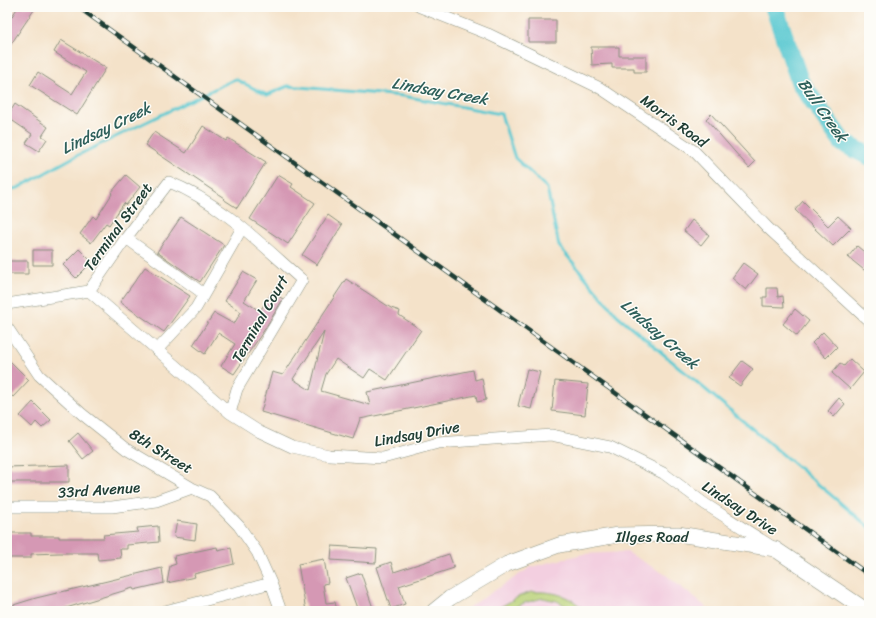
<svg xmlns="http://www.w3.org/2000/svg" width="876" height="618" font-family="Sriracha,sans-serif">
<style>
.built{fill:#f3cfe0}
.green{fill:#b8d075;stroke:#6c8654}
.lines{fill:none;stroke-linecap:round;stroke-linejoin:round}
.stream{stroke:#5cc9d1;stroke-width:3}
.river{stroke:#5cc9d1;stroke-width:19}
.building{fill:#d598b4;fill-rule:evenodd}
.street-casing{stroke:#8a907e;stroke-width:12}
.secondary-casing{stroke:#8a907e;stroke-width:16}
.street{stroke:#fff;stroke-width:11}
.secondary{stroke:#fff;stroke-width:15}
.rail-casing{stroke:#1f3d34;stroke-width:4.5}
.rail{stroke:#fdfcf7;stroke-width:3;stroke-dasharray:9;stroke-linecap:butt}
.labels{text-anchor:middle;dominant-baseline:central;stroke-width:3;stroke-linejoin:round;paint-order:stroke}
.street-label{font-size:15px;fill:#1f3d34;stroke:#fdfcf7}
.water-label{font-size:16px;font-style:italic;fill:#2e605b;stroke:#fdfcf7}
</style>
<rect width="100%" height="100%" fill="#fdfcf7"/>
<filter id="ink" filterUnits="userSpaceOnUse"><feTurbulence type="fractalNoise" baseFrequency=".025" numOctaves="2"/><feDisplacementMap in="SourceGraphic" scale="8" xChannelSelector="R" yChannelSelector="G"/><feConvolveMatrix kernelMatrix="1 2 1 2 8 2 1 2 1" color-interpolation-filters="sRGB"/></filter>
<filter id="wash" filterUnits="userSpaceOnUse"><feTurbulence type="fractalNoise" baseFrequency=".012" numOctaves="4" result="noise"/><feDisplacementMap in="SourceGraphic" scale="16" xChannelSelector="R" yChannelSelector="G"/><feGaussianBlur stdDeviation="0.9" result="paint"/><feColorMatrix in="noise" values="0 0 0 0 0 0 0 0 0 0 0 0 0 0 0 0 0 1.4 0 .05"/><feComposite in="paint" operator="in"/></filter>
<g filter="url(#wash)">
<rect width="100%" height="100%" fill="#f4e2c9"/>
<!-- built -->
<path class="built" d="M627,552L666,575L711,611H463L531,567L583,554Z"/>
<!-- green -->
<path class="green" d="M532,592C553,591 570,595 585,611H575L557,601L543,598L524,603L509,611H493L520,596Z"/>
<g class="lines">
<!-- stream -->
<path class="stream" d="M7,190L18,188L72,158L235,79L267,95L288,86L403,96L501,114L515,158L547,188L559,246L617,315L869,527"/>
<!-- river -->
<path class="river" d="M774,7L800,82L843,143L869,156"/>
</g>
<g id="blocks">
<!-- building -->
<path class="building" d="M18,7H36L7,50V24Z
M528,20H556V42H528Z
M61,40L106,68L77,115L30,85L38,72L72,94L86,72L54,52Z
M591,47H619V56H646V72H634V68H612V64L592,65Z
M15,104L48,127L42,136L47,139L39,151L26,143L32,134L7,117Z
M711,114L755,162L749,168L706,119Z
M203,126L226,141L228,138L266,162L237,208L223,199L224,198L145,145L154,132L186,153Z
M126,175L140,187L126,205L124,203L109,225L106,223L91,243L80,234L93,216L96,219L112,194L111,193Z
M278,175L293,184L291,187L315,203L288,244L250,219Z
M803,201L828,226L838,216L851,228L833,246L795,210Z
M328,215L342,225L317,265L302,255Z
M181,217L224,245L200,282L157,252Z
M692,220L709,235L701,245L684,231Z
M857,246L869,256V274L848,257Z
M79,249L92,262L76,278L63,265Z
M33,250H52V265H33Z
M7,261H28V274H7Z
M743,263L758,274L746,290L732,278Z
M145,267L190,296L164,332L120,302Z
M243,272L257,280L244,301L260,311L272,292L283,299L263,332L234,374L221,366L235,344L218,333L205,354L193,345L214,313L234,324L241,312L225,301Z
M346,279L391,308L400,311L399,315L421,330L387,380L370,369L364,378L336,359L326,374L321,391L370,405L367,392L473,370L475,380L482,378L486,400L477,402L476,395L360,419L353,439L261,412L272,372L283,375ZM324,332L310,390L293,379Z
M767,288H777L778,297L783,296L784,307L763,306V297H767Z
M795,309L809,321L797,336L783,324Z
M823,332L837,347L826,358L812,343Z
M7,358L29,380L13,397L7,391Z
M850,359L864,372L850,389L832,373L840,363L844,366Z
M742,361L753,369L740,386L729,378Z
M527,369L540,372L531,409L518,406Z
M555,381L588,384L585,415L552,411Z
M839,398L845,404L834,417L828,411Z
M33,402L51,420L42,428L36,422L32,427L20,416Z
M78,433L93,451L83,459L69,441Z
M69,465V482H7V467Z
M177,521L197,524L195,540L174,537Z
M158,526L159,542L127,545V549H120L121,558L98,560L97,553H59L31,554V558H7V533H31V536H59V538H104L103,535L138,532L137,528Z
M332,546L377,549L376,563L331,560Z
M217,547L218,551L231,548L234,564L194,574L195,577L167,583L170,566L176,564L174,556Z
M449,554L454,568L399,586L405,604L391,609L377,567L391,562L394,572Z
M324,559L328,583L323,584L326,603L335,602L337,611H306L298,564Z
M162,568L164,583L134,590L133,588L56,611H7V607L36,598Z
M361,573L374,611H358L346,578Z"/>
</g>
</g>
<g filter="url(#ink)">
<use href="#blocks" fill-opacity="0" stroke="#8a907e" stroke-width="1"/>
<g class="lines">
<!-- street casing -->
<g class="street-casing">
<path id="street" d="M420,7L488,34L600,88L694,151L768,228L869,321
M126,238L204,294
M89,291L230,413L260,432L292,447L329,455L383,458L438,443L551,435L610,447L663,473L705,504L771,546
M89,291L126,238L169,182C220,202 262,245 302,280L237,389L230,413
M7,304L89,291
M7,327L39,375L82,414L126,449L192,488L210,496L239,526L257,552L271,583L281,611
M157,350L196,308L242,228
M7,507H112L156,501L192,488
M165,611L271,583"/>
</g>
<!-- secondary casing -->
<g class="secondary-casing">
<path id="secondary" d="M434,611L450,598L507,564L559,545L618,535L678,534L775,549L867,611"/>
</g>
<!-- street -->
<use href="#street" class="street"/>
<!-- secondary -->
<use href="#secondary" class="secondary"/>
<!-- rail casing -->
<g class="rail-casing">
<path id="rail" d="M78,7L869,575"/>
</g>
<!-- rail -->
<use href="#rail" class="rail"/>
</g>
</g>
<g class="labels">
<!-- street labels -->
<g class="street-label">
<text transform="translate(674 121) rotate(36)">Morris Road</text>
<text transform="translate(118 227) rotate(-54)">Terminal Street</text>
<text transform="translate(260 319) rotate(-60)">Terminal Court</text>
<text transform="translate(417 434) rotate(-10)">Lindsay Drive</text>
<text transform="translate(161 451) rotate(32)">8th Street</text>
<text transform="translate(99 490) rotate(-4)">33rd Avenue</text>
<text transform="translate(740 508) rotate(33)">Lindsay Drive</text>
<text x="652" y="537">Illges Road</text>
</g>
<!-- water labels -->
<g class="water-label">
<text transform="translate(440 91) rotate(10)">Lindsay Creek</text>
<text transform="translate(823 110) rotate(55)">Bull Creek</text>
<text transform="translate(106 128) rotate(-26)">Lindsay Creek</text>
<text transform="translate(660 334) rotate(41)">Lindsay Creek</text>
</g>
</g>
<!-- margin -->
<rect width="876" height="618" fill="none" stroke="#fdfcf7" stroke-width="24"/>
</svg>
